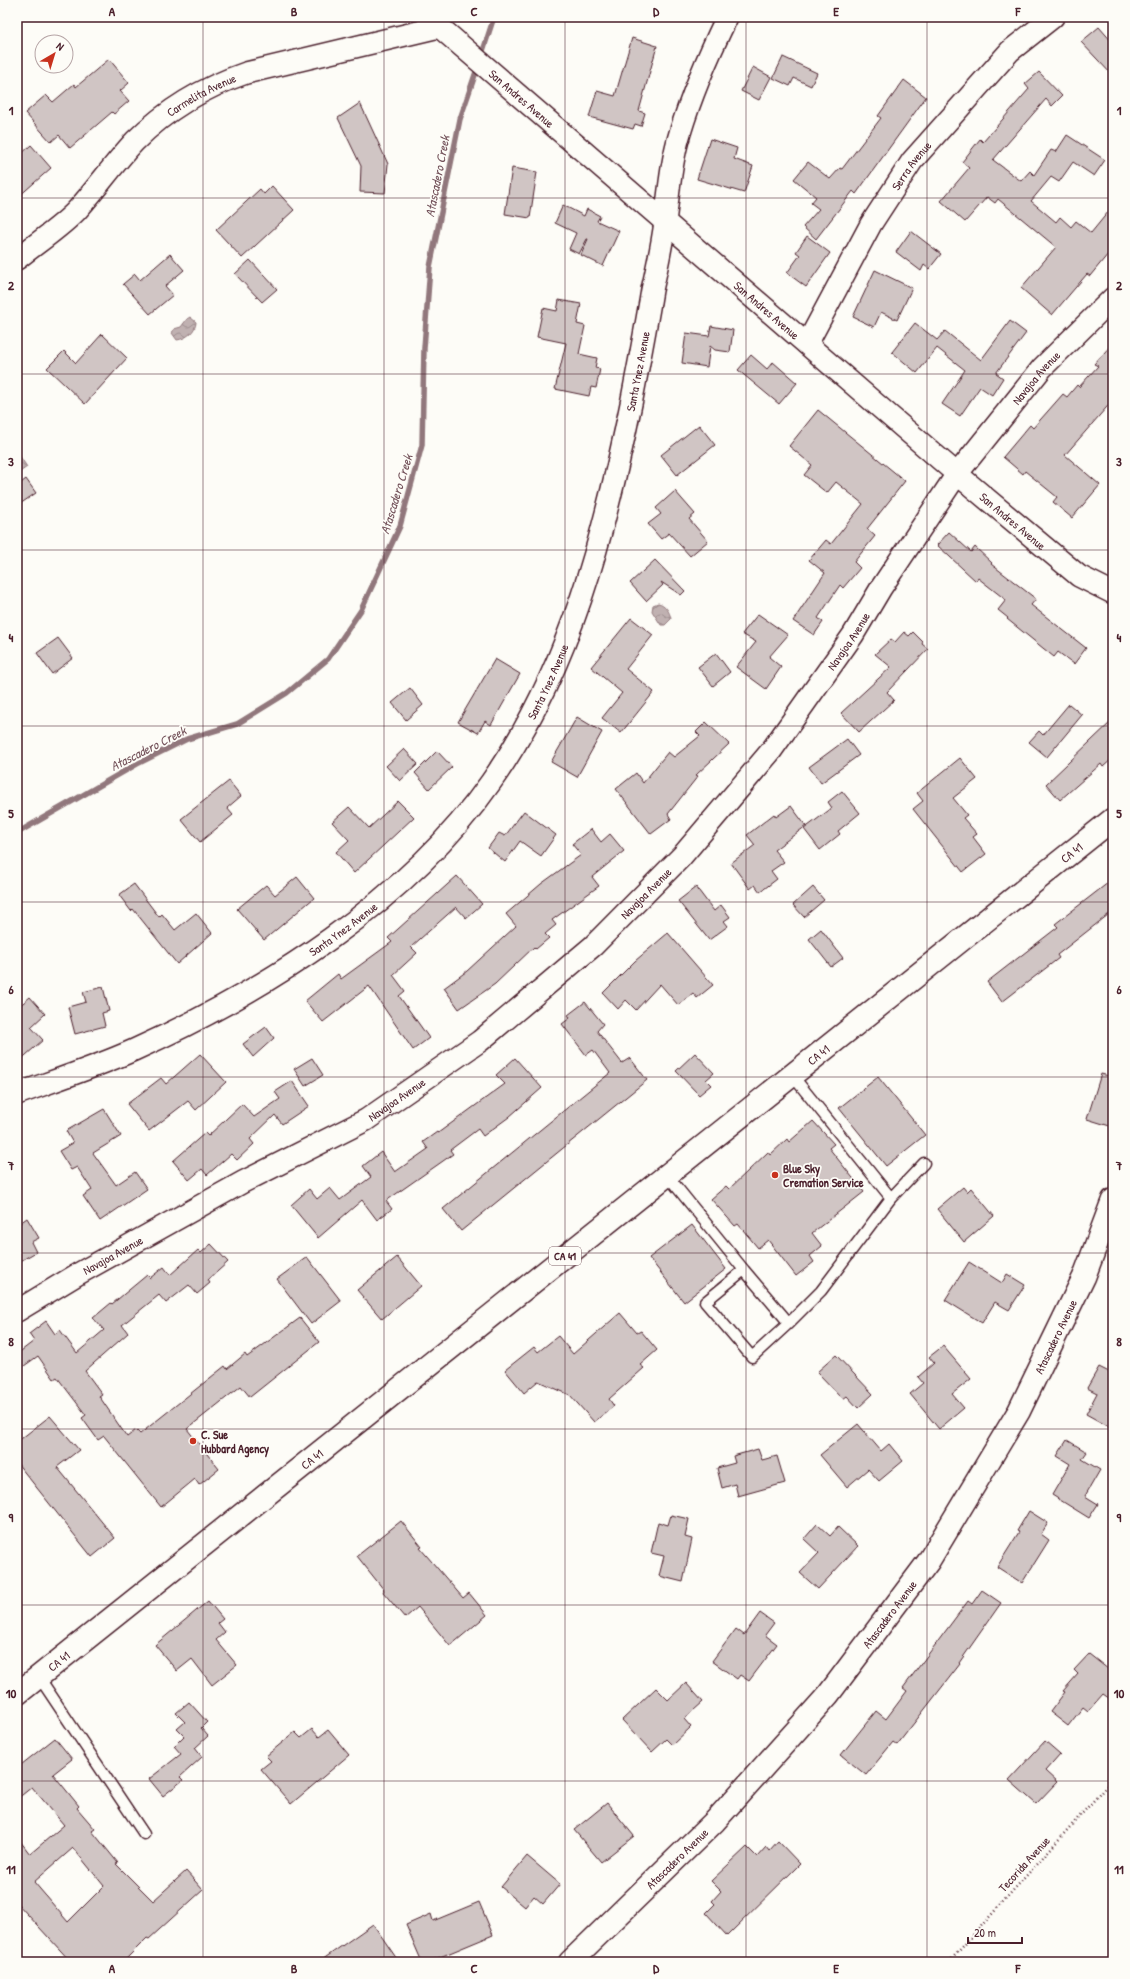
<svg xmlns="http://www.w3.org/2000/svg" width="1130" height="1979" font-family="'Patrick Hand',sans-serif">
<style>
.water{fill:url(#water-waves);stroke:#91777b}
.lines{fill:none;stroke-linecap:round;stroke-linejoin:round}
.stream{stroke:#91777b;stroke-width:5.5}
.building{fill:#d0c5c4;stroke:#4a1f2b;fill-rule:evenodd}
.service-casing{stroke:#4a1f2b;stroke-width:13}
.minor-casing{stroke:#4a1f2b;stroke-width:24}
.secondary-casing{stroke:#4a1f2b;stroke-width:25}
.primary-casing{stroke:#4a1f2b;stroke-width:25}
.path{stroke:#4a1f2b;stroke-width:2.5;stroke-dasharray:1 3;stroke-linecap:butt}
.service{stroke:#fdfcf7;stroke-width:10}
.minor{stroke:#fdfcf7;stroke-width:21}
.secondary{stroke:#fdfcf7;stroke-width:22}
.primary{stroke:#fdfcf7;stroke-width:22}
.grid{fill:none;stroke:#4a1f2b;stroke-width:1;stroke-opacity:0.55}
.poi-dot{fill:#c8321e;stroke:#fdfcf7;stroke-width:1.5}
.labels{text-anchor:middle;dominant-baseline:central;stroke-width:3.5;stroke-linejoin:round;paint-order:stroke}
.shield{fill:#fdfcf7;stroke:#806168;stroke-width:1}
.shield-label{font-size:11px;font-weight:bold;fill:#4a1f2b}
.street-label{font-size:12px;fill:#4a1f2b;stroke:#fdfcf7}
.poi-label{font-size:12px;font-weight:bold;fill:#4a1f2b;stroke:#fdfcf7;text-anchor:start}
.water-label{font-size:13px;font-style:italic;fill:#73525a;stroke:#fdfcf7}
.neatline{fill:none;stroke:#4a1f2b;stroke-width:1.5}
.grid-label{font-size:13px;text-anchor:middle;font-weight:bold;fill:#4a1f2b}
</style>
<defs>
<pattern id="water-waves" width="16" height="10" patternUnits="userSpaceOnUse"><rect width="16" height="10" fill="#c0b1b1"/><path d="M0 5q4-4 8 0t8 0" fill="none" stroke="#9e8f90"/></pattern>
</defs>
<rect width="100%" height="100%" fill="#fdfcf7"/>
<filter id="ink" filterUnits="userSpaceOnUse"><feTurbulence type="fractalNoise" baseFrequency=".025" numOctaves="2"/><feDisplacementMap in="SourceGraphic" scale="8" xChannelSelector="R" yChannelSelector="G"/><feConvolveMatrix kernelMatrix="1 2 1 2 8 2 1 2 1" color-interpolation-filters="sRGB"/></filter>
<g filter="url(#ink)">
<!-- water -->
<path class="water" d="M190,317L196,322C196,331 186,339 177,340L172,333L174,329L181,327L187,319Z
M19,455L27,467L17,474V456Z
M658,603C665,604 670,612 671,619L665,625H661L652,611L653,605Z"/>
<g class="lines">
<!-- stream -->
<path class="stream" d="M481,57L494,17
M17,833L137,764L187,739L237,724L287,693L328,659L361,610L400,526L422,445L424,348L430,267L460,119L478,66"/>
</g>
<!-- building -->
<path class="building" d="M1099,27L1113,43V76L1081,42Z
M632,38L657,46L639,111L645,113L641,126L635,124L633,129L589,117L597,91L615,96Z
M783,57L817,73L811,86L794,78L790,86L773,78Z
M109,59L129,83L120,91L129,101L114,114L112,112L70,148L59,135L51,142L25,113L46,95L53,102L74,84L76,87Z
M753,67L771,77L759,100L741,91Z
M1039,72L1062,96L1052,106L1046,99L993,160L1021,181L1030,171L1034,175L1051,150L1056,152L1067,135L1105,160L1094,176L1073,162L1059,182L1051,177L1031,201L1056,222L1060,217L1071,227L1076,221L1091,233L1113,206V248L1090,276L1087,274L1052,315L1021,288L1056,247L998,199L995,203L987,197L965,222L941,201L969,168L962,162L980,139L983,142L1029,89L1025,84Z
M904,80L926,97L856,194L853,191L816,239L803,227L819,209L811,203L816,197L794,179L808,162L830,179L840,168L842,169L881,118L878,116Z
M360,103L388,164L385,193L360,192L361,166L338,118Z
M710,139L737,148L734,159L753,166L744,193L697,179Z
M31,145L51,168L17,198V158Z
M512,168L537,172L530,218L505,214Z
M272,186L294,210L242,258L216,230L260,189L264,194Z
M563,205L584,216L587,209L600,216L597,221L619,231L603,266L581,255L588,239H587L579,254L569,249L576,233L555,223Z
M911,231L941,254L929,269L924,265L921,271L896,252Z
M807,236L830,253L806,287L787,273L800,255L796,252Z
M170,254L184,270L165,286L173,295L150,314L123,284L135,274L140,280Z
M250,260L277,289L262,302L235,274Z
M875,270L912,288L897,320L881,312L874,327L853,317Z
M559,300L581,304L577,324L585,326L579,354L597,358L595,368L600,369L596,388L591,387L589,396L555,389L566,343L537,337L543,308L557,311Z
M1010,321L1026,333L996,373L1003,378L992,395L980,387L960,416L942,404L965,370L937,348L917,373L892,352L915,323L937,340L945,331L981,360Z
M711,326L733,330L730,352L715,350L710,346L707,367L682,363L686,333L709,336Z
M102,334L127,358L85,404L47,368L64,351L76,363Z
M1113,343V400L1065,455L1100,485L1072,518L1053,502L1057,497L1025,471L1023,474L1003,457L1030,425L1033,428L1063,394L1067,397L1077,385L1079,387L1098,366L1094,364Z
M751,355L767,369L773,362L797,383L779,404L738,370Z
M818,410L905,481L867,529L875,536L854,562L860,568L843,588L840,585L818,618L823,622L814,635L793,621L825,573L809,560L826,540L831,544L863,504L836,482L827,493L804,475L812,465L789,446Z
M699,425L715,445L677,475L661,455Z
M26,479L36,493L17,506V486Z
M675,491L695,514L689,519L708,541L690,556L669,533L661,539L648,524L661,514L656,508Z
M949,532L971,552L975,547L992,563L991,564L1036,599L1031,605L1086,648L1074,664L1058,652L1054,657L1007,619L1008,618L998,610L1006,600L978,578L976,581L937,545Z
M655,560L685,591L681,595L661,582L663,585L646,601L630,583Z
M758,614L788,635L769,657L781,667L766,689L736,667L756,642L742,634Z
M631,618L653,635L626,669L654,692L621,733L602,718L622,693L591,667Z
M904,632L909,636L913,632L923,642L922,644L928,649L887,692L894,700L859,732L841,713L891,667L875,654L891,639L895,642Z
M58,638L73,658L52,674L37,653Z
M716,653L730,672L713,686L698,667Z
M495,659L520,674L491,725L485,721L478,733L458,722Z
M410,688L423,705L406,720L392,703Z
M1069,704L1082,715L1047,757L1029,742L1039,731L1043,735Z
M577,717L602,732L577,777L551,762Z
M1113,720V758L1103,767L1101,764L1060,800L1046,784Z
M706,722L729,744L696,775L698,776L668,814L671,819L651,834L616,789L636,773L643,783L668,752L674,757L700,736L696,732Z
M847,739L859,755L821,783L809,767Z
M404,749L418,764L400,781L386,766Z
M437,751L452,767L429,789L415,773Z
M960,758L977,779L953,798L967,815L963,818L977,834L973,837L986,854L963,872L913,809L923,801L917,793Z
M229,781L241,796L227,808L233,815L200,842L181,819Z
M842,791L860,813L838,831L840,834L820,850L804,829L832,808L828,802Z
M398,801L414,817L354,873L336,852L349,840L332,822L349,807L369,828Z
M791,806L806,826L774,850L784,862L771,871L777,879L760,892L755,885L750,889L731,863L755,845L747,835L774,814L776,817Z
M524,811L556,835L541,856L520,841L505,862L488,848L499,833L505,836Z
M591,829L601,842L610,834L624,851L592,877L599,886L552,920L556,925L545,934L549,938L536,949L534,947L495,984L459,1009L444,988L467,971L516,926L506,914L541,884L581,855L572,844Z
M457,876L482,904L466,918L456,907L411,947L417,953L393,975L405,991L399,996L429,1038L413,1050L369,986L323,1022L305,1001L338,974L341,979L392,942L388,938Z
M297,877L314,898L264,940L237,909L266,885L275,895Z
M1113,879V911L1057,955L1059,958L1002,1002L987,982L1058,927L1055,924Z
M134,884L159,917L162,914L175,930L196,913L212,933L177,964L133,909L131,911L119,895Z
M696,887L714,911L721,905L730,917L724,921L728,926L709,940L678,901Z
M813,887L824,900L804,917L793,905Z
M821,929L843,958L831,967L809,939Z
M668,933L713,985L697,998L693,993L678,1005L660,984L636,1010L626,1000L618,1009L603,993L635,961Z
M103,987L109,1011L102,1013L105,1026L75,1034L68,1007L86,1002L83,992Z
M30,997L45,1014L31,1027L43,1040L17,1063V1008Z
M585,1002L603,1024L597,1031L622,1063L630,1058L647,1080L461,1231L443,1209L610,1073L593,1050L586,1055L562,1024L570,1018L568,1015Z
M266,1027L274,1038L253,1057L243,1044Z
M695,1053L714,1073L706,1080L711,1085L699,1095L676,1071Z
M200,1054L226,1082L196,1110L188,1101L149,1131L127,1104L161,1078L166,1084Z
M312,1058L323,1075L305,1086L294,1069Z
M515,1058L542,1088L509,1117L483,1136L478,1129L450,1150L453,1154L386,1201L392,1209L377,1220L362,1200L318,1238L291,1205L309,1189L317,1199L330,1188L340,1200L371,1177L363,1166L381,1152L395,1172L428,1149L423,1142L437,1132L438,1133L505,1084L496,1075Z
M1101,1074L1113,1077V1127L1087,1119Z
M878,1077L925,1135L886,1166L839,1108Z
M292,1081L309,1106L282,1124L275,1115L250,1139L254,1144L237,1160L231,1154L207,1175L202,1169L189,1180L173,1161L205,1133L208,1136L242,1104L254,1117L280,1099L275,1092Z
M104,1109L121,1136L93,1153L116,1185L135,1172L147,1189L100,1221L83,1196L92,1190L77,1167L71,1170L59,1151L73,1143L66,1131Z
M813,1121L834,1144L829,1148L864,1192L812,1233L822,1246L810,1256L814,1262L796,1276L768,1240L758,1248L738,1224L735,1226L711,1199L726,1186L729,1189L768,1152L770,1155L787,1139L789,1142Z
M963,1187L967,1192L971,1188L994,1216L964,1242L937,1209Z
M17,1218L20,1223L27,1218L39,1238L31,1242L36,1252L17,1263Z
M692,1225L726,1269L684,1302L649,1258Z
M211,1244L228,1262L208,1280L210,1283L197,1294L189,1285L166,1303L159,1295L122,1325L128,1333L85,1371L102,1394L99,1396L127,1437L136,1430L140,1434L225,1366L227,1369L245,1354L247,1357L300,1318L319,1342L250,1397L241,1386L187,1429L219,1469L199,1485L195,1479L161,1507L104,1436L98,1440L82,1418L86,1415L57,1377L54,1379L38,1356L17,1371V1354L34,1341L29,1334L46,1321L55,1334L60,1330L77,1353L104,1330L93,1318L111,1303L112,1304L147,1275L150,1278L164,1267L170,1275L198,1250L201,1253Z
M307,1257L341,1301L311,1324L277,1279Z
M397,1257L421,1286L382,1319L357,1290Z
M969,1262L1002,1283L1007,1274L1025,1285L1009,1310L995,1302L982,1323L945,1300Z
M620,1313L637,1333L641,1331L657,1350L640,1365L644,1368L609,1399L614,1406L594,1422L570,1395L538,1381L524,1393L505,1370L534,1347L538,1352L558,1336L573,1354Z
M943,1346L971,1379L952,1394L964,1408L939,1429L910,1394L923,1383L918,1377L934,1363L929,1357Z
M836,1355L873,1394L858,1408L847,1396L843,1399L817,1372Z
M1113,1364V1429L1086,1414L1097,1393L1087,1388L1099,1367L1109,1372Z
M50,1416L79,1450L57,1467L115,1538L92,1557L17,1463V1442Z
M858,1424L881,1451L889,1444L903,1461L879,1481L868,1469L847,1487L820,1455Z
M1067,1440L1087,1452L1082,1459L1100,1470L1085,1496L1098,1504L1089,1518L1052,1495L1070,1464L1057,1456Z
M758,1449L762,1460L777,1456L785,1483L738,1496L735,1484L722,1488L717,1468L735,1463L733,1456Z
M1029,1511L1048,1523L1041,1534L1049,1540L1022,1583L997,1567L1019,1532L1017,1531Z
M671,1515L689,1519L685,1537L692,1539L683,1582L659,1576L664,1556L651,1553L658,1522L668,1525Z
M401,1521L422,1547L420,1548L463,1598L469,1593L487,1615L450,1646L418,1607L405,1618L383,1592L384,1590L357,1556Z
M817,1524L830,1536L838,1527L858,1546L818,1589L800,1573L819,1553L804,1539Z
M982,1590L1001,1603L959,1663L960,1664L897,1745L893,1742L866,1775L841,1755L876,1711L886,1719L907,1691L903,1688L968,1601L972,1604Z
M208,1601L223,1619L218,1623L225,1632L216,1640L237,1665L212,1685L192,1659L177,1671L155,1645Z
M760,1613L774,1623L765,1635L777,1644L749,1681L740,1675L737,1679L712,1661L736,1629L744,1635Z
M1089,1654L1113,1673V1701L1103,1694L1088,1711L1083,1707L1068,1726L1050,1712L1065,1692L1063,1691L1078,1674L1074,1670Z
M686,1683L703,1702L684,1719L691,1727L672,1745L666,1739L652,1752L622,1720L656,1688L668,1700Z
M189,1702L207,1722L201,1728L208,1736L195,1748L202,1757L180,1777L183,1780L163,1796L149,1779L181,1754L174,1746L184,1736L177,1729L185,1722L176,1713Z
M312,1729L319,1737L328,1730L349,1755L291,1804L261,1769L271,1761L266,1756L295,1732L301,1738Z
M55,1738L72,1759L53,1774L79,1806L77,1808L95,1829L92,1831L118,1863L116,1864L153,1901L186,1871L203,1890L149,1939L147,1938L123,1962H71L17,1903V1837L30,1854L64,1825L32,1787L17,1799V1768ZM73,1848L104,1886L68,1922L34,1882Z
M1045,1741L1060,1754L1045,1771L1057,1782L1036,1804L1009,1780Z
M607,1803L634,1836L601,1862L574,1830Z
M778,1841L800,1864L727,1936L706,1913L715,1904L712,1901L721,1891L711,1881L747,1847L757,1857L766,1847L769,1851Z
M527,1856L560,1884L543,1904L534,1896L525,1907L501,1887Z
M479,1902L493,1935L428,1962H422L406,1925L431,1914L433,1921Z
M373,1924L399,1962H319Z"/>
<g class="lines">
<!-- service casing -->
<g class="service-casing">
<path id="service" d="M667,1175L744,1270L705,1302L752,1357L789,1323L821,1291L891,1198L792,1075
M891,1198L924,1163
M744,1270L789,1323
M39,1677L144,1834"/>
</g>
<!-- minor casing -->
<g class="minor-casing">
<g id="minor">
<path id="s1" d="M428,17L957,474L1079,576L1113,593"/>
<path id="s2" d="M17,259C35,244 63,226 78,209C98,187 115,162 135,141C166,110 205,87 246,73L439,27"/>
<path id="s3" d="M807,344L871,224L912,161L1010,51L1053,17"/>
<path id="s4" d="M17,1094C56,1080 96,1067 134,1050C265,991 408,901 491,782C570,670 605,532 632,399C639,363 646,327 652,290C657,268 662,245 665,222C669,192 671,162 680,133C692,93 709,54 727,17"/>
<path id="s5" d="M17,1311L78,1274L243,1182L366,1120L480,1041L593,946L682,856L771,751L853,635L881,588L957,474L1042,368L1113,298"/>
</g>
</g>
<!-- secondary casing -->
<g class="secondary-casing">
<g id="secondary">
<path id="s6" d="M570,1962L715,1821L828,1695L928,1562L1019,1411L1084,1277L1113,1200"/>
</g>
</g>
<!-- primary casing -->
<g class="primary-casing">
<g id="primary">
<path id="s7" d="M17,1694L1113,819"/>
</g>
</g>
<!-- path -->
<path class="path" d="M949,1962L1113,1779"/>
<!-- service -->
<use href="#service" class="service"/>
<!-- minor -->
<use href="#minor" class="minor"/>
<!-- secondary -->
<use href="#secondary" class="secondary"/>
<!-- primary -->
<use href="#primary" class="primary"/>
</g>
</g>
<!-- grid -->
<path class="grid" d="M203,17V1962M384,17V1962M565,17V1962M746,17V1962M927,17V1962M17,198H1113M17,374H1113M17,550H1113M17,726H1113M17,902H1113M17,1077H1113M17,1253H1113M17,1429H1113M17,1605H1113M17,1781H1113"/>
<!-- markers -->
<g class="poi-dot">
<circle cx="775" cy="1175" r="4"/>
<circle cx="193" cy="1441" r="4"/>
</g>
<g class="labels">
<!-- shield labels -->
<rect class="shield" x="549" y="1247" width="32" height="18" rx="3"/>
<g class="shield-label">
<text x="565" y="1256">CA 41</text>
</g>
<!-- street labels -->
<g class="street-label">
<text stroke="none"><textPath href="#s2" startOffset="249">Carmelita Avenue</textPath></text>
<text stroke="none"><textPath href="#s1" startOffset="124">San Andres Avenue</textPath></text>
<text stroke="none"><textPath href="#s3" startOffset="207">Serra Avenue</textPath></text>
<text stroke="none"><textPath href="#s1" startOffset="448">San Andres Avenue</textPath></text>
<text stroke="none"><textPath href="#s4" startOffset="1016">Santa Ynez Avenue</textPath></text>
<text stroke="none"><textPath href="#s5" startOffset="1407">Navajoa Avenue</textPath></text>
<text stroke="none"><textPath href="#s1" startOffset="772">San Andres Avenue</textPath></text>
<text stroke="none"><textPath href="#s5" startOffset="1083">Navajoa Avenue</textPath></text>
<text stroke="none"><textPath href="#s4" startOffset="692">Santa Ynez Avenue</textPath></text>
<text stroke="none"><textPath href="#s7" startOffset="1349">CA 41</textPath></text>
<text stroke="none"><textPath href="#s5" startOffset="759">Navajoa Avenue</textPath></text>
<text stroke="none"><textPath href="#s4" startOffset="367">Santa Ynez Avenue</textPath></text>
<text stroke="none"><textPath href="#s7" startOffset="1025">CA 41</textPath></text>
<text stroke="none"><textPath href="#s5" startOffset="435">Navajoa Avenue</textPath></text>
<text stroke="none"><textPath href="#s5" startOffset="111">Navajoa Avenue</textPath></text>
<text stroke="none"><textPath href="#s6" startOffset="797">Atascadero Avenue</textPath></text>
<text stroke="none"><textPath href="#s7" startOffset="377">CA 41</textPath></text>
<text stroke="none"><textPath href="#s6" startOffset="473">Atascadero Avenue</textPath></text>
<text stroke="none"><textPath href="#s7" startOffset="53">CA 41</textPath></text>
<text stroke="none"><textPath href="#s6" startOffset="149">Atascadero Avenue</textPath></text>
<text transform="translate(1024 1864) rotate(-48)">Tecorida Avenue</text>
</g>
<!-- poi labels -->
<g class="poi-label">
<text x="783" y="1168">Blue Sky<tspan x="783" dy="14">Cremation Service</tspan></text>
<text x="201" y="1434">C. Sue<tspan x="201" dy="14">Hubbard Agency</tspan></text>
</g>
<!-- water labels -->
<g class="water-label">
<text transform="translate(437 176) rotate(-79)">Atascadero Creek</text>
<text transform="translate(396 494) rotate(-73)">Atascadero Creek</text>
<text transform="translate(148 748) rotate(-27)">Atascadero Creek</text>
</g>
</g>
<!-- margin -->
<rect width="1130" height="1979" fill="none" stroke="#fdfcf7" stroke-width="44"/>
<!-- north arrow -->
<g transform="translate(54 54) rotate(38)"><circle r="19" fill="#fdfcf7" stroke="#b5a4a5"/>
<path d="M0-3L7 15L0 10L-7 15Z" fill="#c8321e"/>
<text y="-6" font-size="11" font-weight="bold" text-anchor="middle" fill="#4a1f2b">N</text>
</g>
<!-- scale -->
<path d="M968 1937v6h54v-6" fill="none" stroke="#4a1f2b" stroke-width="2"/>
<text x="974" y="1937" font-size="12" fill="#4a1f2b" stroke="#fdfcf7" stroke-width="3" paint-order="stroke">20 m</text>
<rect x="22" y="22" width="1086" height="1935" class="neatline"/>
<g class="grid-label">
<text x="112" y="16">A</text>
<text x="294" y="16">B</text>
<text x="474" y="16">C</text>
<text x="656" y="16">D</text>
<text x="836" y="16">E</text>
<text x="1018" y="16">F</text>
<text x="11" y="115">1</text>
<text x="1119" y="115">1</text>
<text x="11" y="290">2</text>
<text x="1119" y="290">2</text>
<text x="11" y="466">3</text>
<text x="1119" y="466">3</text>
<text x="11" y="642">4</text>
<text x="1119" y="642">4</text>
<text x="11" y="818">5</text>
<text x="1119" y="818">5</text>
<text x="11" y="994">6</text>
<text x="1119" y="994">6</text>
<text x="11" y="1170">7</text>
<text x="1119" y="1170">7</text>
<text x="11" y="1346">8</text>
<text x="1119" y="1346">8</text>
<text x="11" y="1522">9</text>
<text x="1119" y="1522">9</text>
<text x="11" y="1698">10</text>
<text x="1119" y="1698">10</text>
<text x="11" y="1874">11</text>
<text x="1119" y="1874">11</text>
<text x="112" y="1973">A</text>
<text x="294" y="1973">B</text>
<text x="474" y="1973">C</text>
<text x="656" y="1973">D</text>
<text x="836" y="1973">E</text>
<text x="1018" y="1973">F</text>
</g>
</svg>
